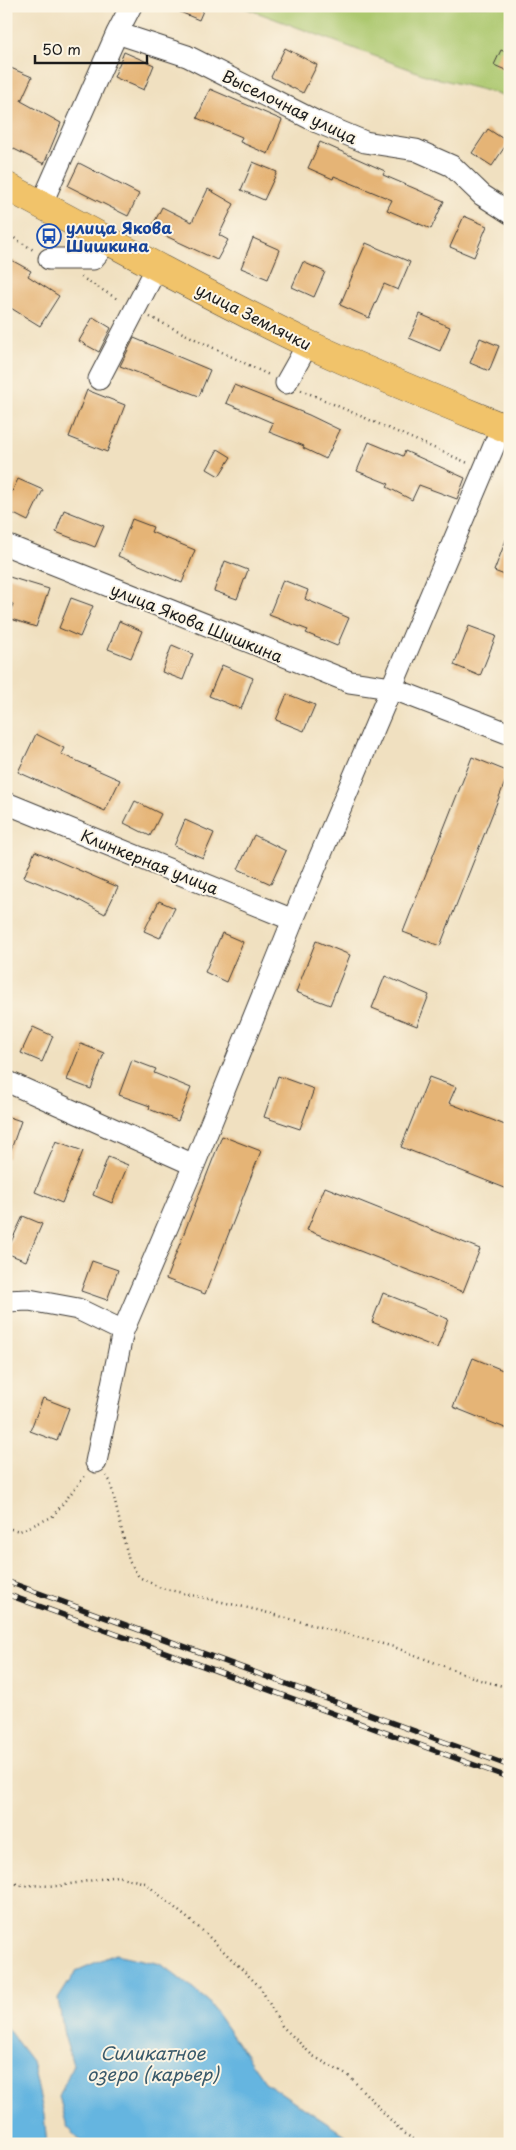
<svg xmlns="http://www.w3.org/2000/svg" width="516" height="2150" font-family="'Playpen Sans',sans-serif">
<style>
.green{fill:#acc86e;stroke:#647245}
.water{fill:#65b5e0;stroke:#40687e}
.building{fill:#e5b476}
.lines{fill:none;stroke-linecap:round;stroke-linejoin:round}
.minor-casing{stroke:#3c3935;stroke-width:23}
.major-casing{stroke:#3c3935;stroke-width:29}
.path{stroke:#3c3935;stroke-width:2.5;stroke-dasharray:1 4;stroke-linecap:butt}
.minor{stroke:#fff;stroke-width:21}
.major{stroke:#f1c36a;stroke-width:28}
.rail-casing{stroke:#1c1c1c;stroke-width:5.5}
.rail{stroke:#fcf5e5;stroke-width:4;stroke-dasharray:11;stroke-linecap:butt}
.labels{text-anchor:middle;dominant-baseline:central;stroke-width:4;stroke-linejoin:round;paint-order:stroke}
.street-label{font-size:16px;fill:#1c1c1c;stroke:#fcf5e5}
.transit-label{font-size:16px;font-weight:bold;fill:#164399;stroke:#fcf5e5;text-anchor:start}
.water-label{font-size:18px;font-style:italic;fill:#39596a;stroke:#fcf5e5}
</style>
<rect width="100%" height="100%" fill="#fcf5e5"/>
<filter id="ink" filterUnits="userSpaceOnUse"><feTurbulence type="fractalNoise" baseFrequency=".02" numOctaves="2"/><feDisplacementMap in="SourceGraphic" scale="10" xChannelSelector="R" yChannelSelector="G"/><feConvolveMatrix kernelMatrix="1 2 1 2 8 2 1 2 1" color-interpolation-filters="sRGB"/></filter>
<filter id="wash" filterUnits="userSpaceOnUse"><feTurbulence type="fractalNoise" baseFrequency=".0096" numOctaves="4" result="noise"/><feDisplacementMap in="SourceGraphic" scale="20" xChannelSelector="R" yChannelSelector="G"/><feGaussianBlur stdDeviation="1.12" result="paint"/><feColorMatrix in="noise" values="0 0 0 0 0 0 0 0 0 0 0 0 0 0 0 0 0 1.4 0 .05"/><feComposite in="paint" operator="in"/></filter>
<g filter="url(#wash)">
<rect width="100%" height="100%" fill="#f0e0c0"/>
<!-- green -->
<path class="green" d="M240,6H510V103L503,95L428,76Z"/>
<!-- water -->
<path class="water" d="M115,1954L161,1964L208,2001L265,2082L358,2144H85L67,2127L59,2096L73,2065L64,2035L58,1999L76,1971Z
M6,2027L32,2061L44,2115L47,2144H6Z"/>
<g id="blocks">
<!-- building -->
<path class="building" d="M166,6H205L199,20Z
M285,48L317,65L303,93L271,77Z
M501,50L510,54V72L494,65Z
M124,52L154,65L144,90L114,77Z
M6,66L32,77L21,101L61,123L44,164L6,145Z
M210,89L282,120L268,154L240,142L242,137L197,118Z
M488,129L508,142L492,166L472,153Z
M320,142L385,171L383,175L444,201L431,229L387,210L392,200L334,176L333,179L308,168Z
M253,162L277,172L264,200L241,190Z
M79,163L139,194L128,216L68,186Z
M208,189L234,204L219,235L228,240L217,260L151,229L162,207L192,222Z
M464,216L487,226L474,257L450,247Z
M253,238L280,250L268,279L241,268Z
M366,243L410,262L398,290L384,284L369,318L340,305Z
M6,257L31,271L28,276L59,296L40,326L6,305Z
M303,262L325,272L314,297L292,287Z
M420,314L450,327L440,351L409,338Z
M93,317L111,328L99,352L79,341Z
M134,338L210,370L199,396L120,366Z
M480,338L499,346L489,371L470,363Z
M234,385L309,415L340,430L326,459L303,448L304,446L269,432L273,423L226,403Z
M87,390L125,405L107,452L69,437Z
M369,442L403,456L405,451L465,478L457,499L419,485L412,500L387,487L389,484L357,471Z
M218,449L231,457L219,476L207,469Z
M18,479L43,490L28,521L6,510V504Z
M64,510L104,526L95,547L56,532Z
M132,519L153,527L151,532L195,550L182,583L118,556Z
M509,532H510V577L494,571Z
M225,561L248,570L237,599L214,591Z
M6,576L49,589L36,627L8,618L13,604L6,601Z
M283,580L308,590L305,599L349,618L337,646L306,633L308,630L269,615Z
M71,598L93,606L80,637L59,628Z
M119,621L142,631L131,658L108,649Z
M469,626L496,636L480,676L454,665Z
M172,645L193,654L183,680L162,672Z
M222,665L253,678L241,709L209,696Z
M287,694L315,705L304,731L276,720Z
M36,734L64,748L61,754L120,780L105,811L18,772Z
M472,757L509,772L440,946L403,932Z
M135,801L161,814L150,836L124,823Z
M185,820L214,833L203,858L174,846Z
M254,835L286,851L271,884L238,869Z
M35,851L118,887L105,914L75,898L24,877Z
M159,901L175,908L160,938L144,931Z
M222,933L243,942L226,982L205,972Z
M316,941L350,955L330,1005L296,992Z
M385,976L429,995L417,1026L372,1008Z
M33,1027L53,1036L42,1062L21,1053Z
M81,1044L104,1053L91,1089L67,1080Z
M132,1060L156,1069L154,1073L191,1088L178,1121L149,1109L150,1106L119,1095Z
M278,1076L314,1089L300,1129L264,1117Z
M429,1077L456,1087L449,1103L510,1127V1190L401,1147Z
M6,1116L21,1121L8,1158H6Z
M222,1136L261,1151L205,1294L166,1279Z
M56,1141L83,1151L62,1203L35,1192Z
M108,1157L128,1165L112,1203L93,1195Z
M325,1187L480,1249L463,1292L307,1230Z
M23,1216L42,1224L26,1261L6,1253Z
M92,1261L118,1270L107,1300L81,1291Z
M383,1293L448,1319L437,1348L372,1322Z
M473,1358L510,1373V1430L453,1407Z
M43,1398L69,1408L57,1441L30,1431Z"/>
</g>
</g>
<g filter="url(#ink)">
<use href="#blocks" fill-opacity="0" stroke="#3c3935" stroke-width="1"/>
<g class="lines">
<!-- minor casing -->
<g class="minor-casing">
<path id="minor" d="M117,33L187,56L317,122L365,142L416,150L452,166L482,195L510,213
M41,205L117,33L131,6
M49,259H93L108,241
M99,379L157,267
M286,383L308,344
M6,545L350,682L391,688L510,734
M6,803L293,920
M6,1081L194,1165
M6,1301L29,1300L78,1309L123,1331
M96,1462L123,1331L194,1165L293,920L502,427"/>
</g>
<!-- major casing -->
<g class="major-casing">
<path id="major" d="M6,186C107,239 205,295 308,344C374,375 442,402 510,430"/>
</g>
<!-- path -->
<path class="path" d="M6,233L35,251
M81,277L119,300
M150,317L271,376
M301,390L468,463
M106,1476L110,1481L129,1561L139,1577L161,1588L257,1610L394,1647L480,1680L510,1688
M6,1528L20,1531L52,1517L85,1476
M6,1882L22,1885L59,1886L117,1876L145,1883L204,1932L260,1987L282,2026L313,2056L350,2077L403,2133L422,2144"/>
<!-- minor -->
<use href="#minor" class="minor"/>
<!-- major -->
<use href="#major" class="major"/>
<!-- rail casing -->
<g class="rail-casing">
<path id="rail" d="M6,1581L510,1766
M6,1594L510,1778"/>
</g>
<!-- rail -->
<use href="#rail" class="rail"/>
</g>
</g>
<!-- icons -->
<defs>
<g id="bus-ring" transform="scale(1.25)"><circle r="9.5" fill="#fcf5e5" stroke="#1a4fb4" stroke-width="1.5"/><path d="M-5-6H5V4H4V6H2V4H-2V6H-4V4H-5ZM-3.5-4V0h7V-4ZM-3.5 1.2v1.5H-2V1.2ZM2 1.2v1.5H3.5V1.2Z" fill="#1a4fb4"/></g>
</defs>
<g fill-rule="evenodd">
<use href="#bus-ring" x="49" y="236"/>
</g>
<g class="labels">
<!-- street labels -->
<g class="street-label">
<text transform="translate(290 106) rotate(26)">Выселочная улица</text>
<text transform="translate(254 316) rotate(27)">улица Землячки</text>
<text transform="translate(197 622) rotate(22)">улица Якова Шишкина</text>
<text transform="translate(150 861) rotate(22)">Клинкерная улица</text>
</g>
<!-- transit labels -->
<g class="transit-label">
<text x="66" y="227">улица Якова<tspan x="66" dy="18">Шишкина</tspan></text>
</g>
<!-- water labels -->
<g class="water-label">
<text x="153" y="2052">Силикатное<tspan x="153" dy="21">озеро (карьер)</tspan></text>
</g>
</g>
<!-- margin -->
<rect width="516" height="2150" fill="none" stroke="#fcf5e5" stroke-width="25"/>
<!-- scale -->
<path d="M35 55v8h112v-8" fill="none" stroke="#1c1c1c" stroke-width="2.5"/>
<text x="42" y="55" font-size="15" fill="#1c1c1c" stroke="#fcf5e5" stroke-width="4" paint-order="stroke">50 m</text>
</svg>
